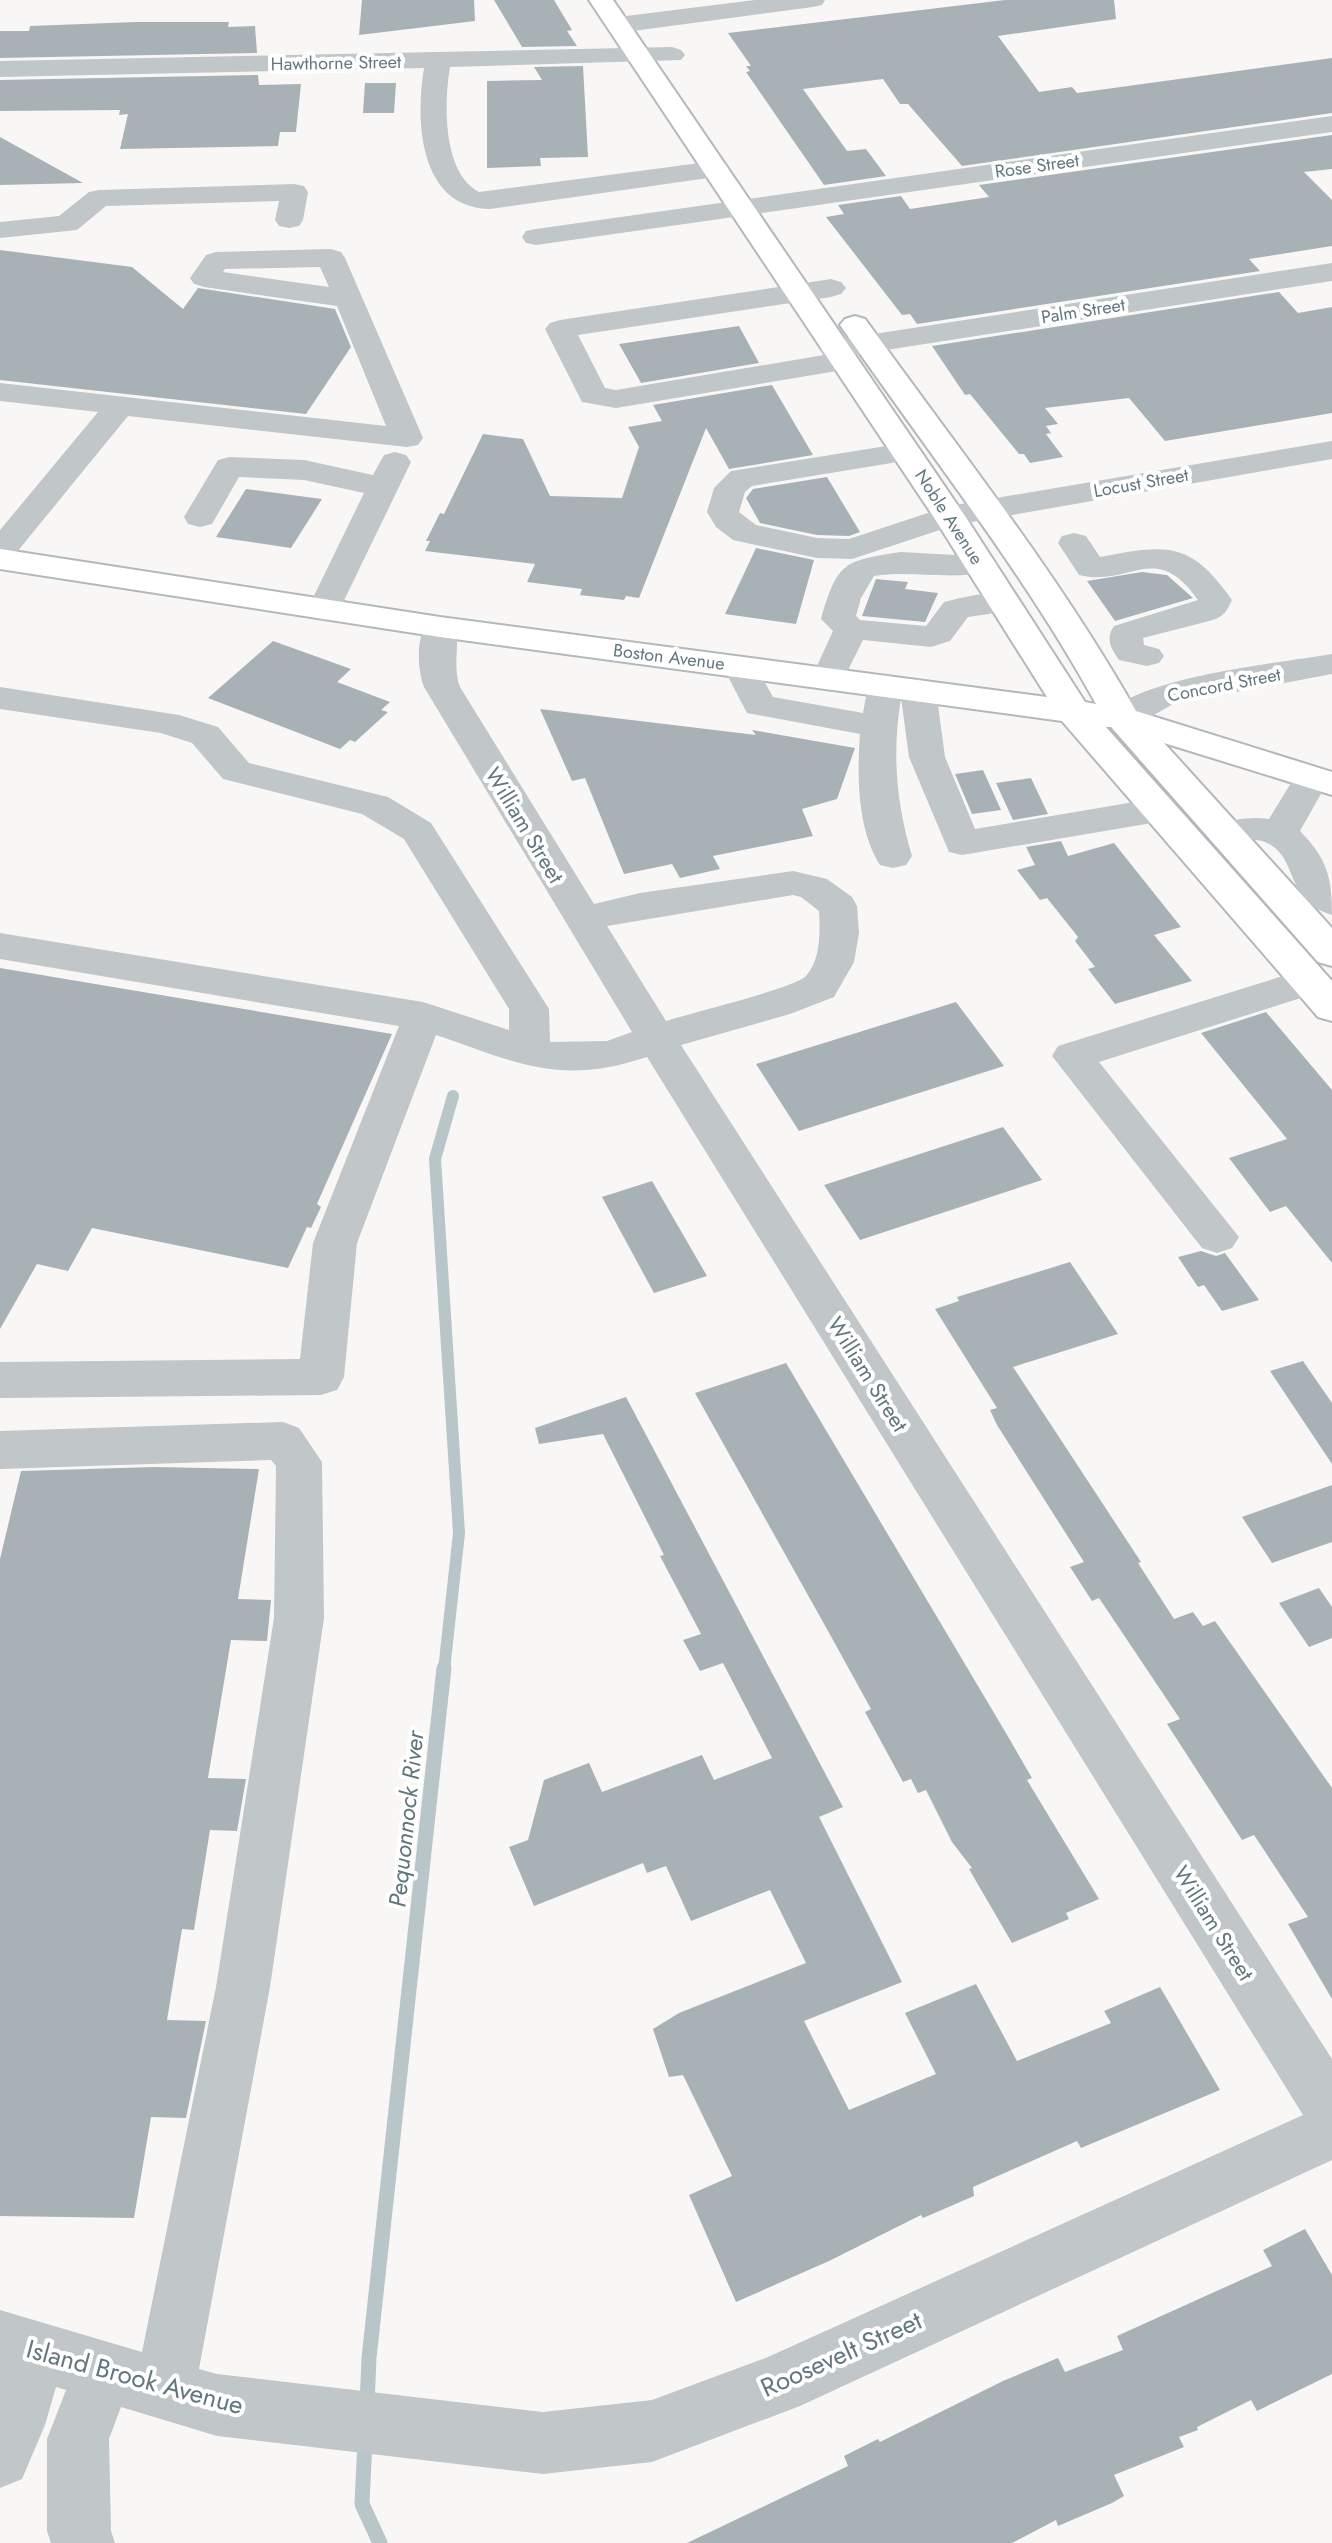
<svg xmlns="http://www.w3.org/2000/svg" width="1332" height="2543" font-family="Jost,sans-serif">
<style>
.lines{fill:none;stroke-linecap:round;stroke-linejoin:round}
.stream-far1{stroke:#b8c6c9;stroke-width:12}
.stream{stroke:#b8c6c9;stroke-width:15}
.building{fill:#a8b2b6}
.major-casing{stroke:#b2b8bb;stroke-width:4}
.minor{fill:#c1c6c9;fill-rule:evenodd}
.major{fill:#fff;fill-rule:evenodd}
.labels{text-anchor:middle;dominant-baseline:central;stroke-width:8;stroke-linejoin:round;paint-order:stroke}
.far-street-label{font-size:18px;fill:#637780;stroke:#fff}
.street-label{font-size:22px;fill:#637780;stroke:#fff}
.water-label{font-size:24px;font-style:italic;fill:#5e767a;stroke:#fff}
.near-street-label{font-size:26px;fill:#637780;stroke:#fff}
</style>
<rect width="100%" height="100%" fill="#f8f7f5"/>
<g class="lines">
<!-- stream-far1 -->
<path class="stream-far1" d="M444,1670L459,1533L435,1159L453,1096"/>
<!-- stream -->
<path class="stream" d="M367,2405L369,2358L444,1668
M365,2440L362,2504L380,2543"/>
</g>
<!-- building -->
<path class="building" d="M362,0H474L475,21L359,35Z
M494,0H554L572,30L567,31L577,46L522,47Z
M1005,0H1114L1116,19L998,36L1039,92L1072,87L1077,93L1332,58V113L962,166L908,104H900L883,79L803,89L847,151L866,149L886,176L824,185L746,72L750,71L746,66H751L728,33Z
M136,22H229L228,27L255,26L257,53L0,58V31H29L30,26Z
M583,66L588,157L540,158L541,166L487,168V81L542,80L534,67Z
M258,75L259,85L301,84L296,132H280L278,146L120,149L128,114L119,115L120,110L0,111V80Z
M365,83H396L394,113H363Z
M1332,135V169L1304,172L1332,200V246L1249,259L1260,271L917,324L910,314L902,315L826,217L844,214L838,205L901,196L910,209L989,197L979,185Z
M0,137L83,183L0,185Z
M0,250L132,267L183,309L198,288L335,309L351,347L306,414L0,380Z
M1279,292L1298,313L1332,307V413L1165,441L1129,398L1045,408L1058,424L1046,426L1051,433L1046,434L1063,457L1030,463L1024,454H1019L970,394L965,395L932,346Z
M739,326L759,363L641,383L619,344Z
M772,385L813,455L729,469L706,428L639,598L626,596L624,600L580,595L582,589L527,582L535,564L425,551L430,541H426L440,513L444,514L483,434L523,439L550,496L622,498L639,447L628,427L662,421L653,405Z
M827,477L860,532L849,536L817,535L760,523L746,498L753,489Z
M246,489L322,499L291,548L216,537Z
M756,548L814,560L796,624L725,614Z
M1142,572L1167,575L1193,598L1115,621L1087,581Z
M876,579L908,582L905,589L938,593L925,622L862,616Z
M273,641L351,669L337,682L390,702L381,710L388,712L355,742L350,740L340,749L208,698Z
M540,709L756,735L752,730L855,748L837,799L802,809L813,836L713,856L720,869L680,878L672,864L624,874L585,778L572,781Z
M983,770L1001,810L972,814L955,774Z
M1031,778L1048,814L1013,820L996,783Z
M1061,841L1068,856L1114,843L1181,927L1154,935L1192,981L1115,1004L1088,969L1095,967L1075,941L1078,937L1047,898L1040,900L1017,870L1035,865L1026,847Z
M0,968L392,1034L317,1204L321,1207L311,1228L307,1227L288,1268L92,1228L68,1271L37,1264L0,1329Z
M956,1002L1004,1066L799,1131L756,1064Z
M1266,1012L1332,1090V1263L1286,1206L1270,1212L1229,1158L1287,1139L1201,1033Z
M1003,1127L1042,1180L860,1240L824,1185Z
M652,1181L707,1276L654,1293L602,1197Z
M1201,1251L1216,1256L1225,1253L1259,1300L1222,1311L1204,1285L1198,1287L1178,1257Z
M1070,1262L1118,1334L1013,1367L1141,1562L1138,1563L1174,1619L1193,1612L1203,1626L1215,1621L1332,1788V1999L1288,1924L1308,1917L1254,1835L1242,1840L1167,1724L1180,1719L1099,1598L1092,1601L1070,1567L1084,1562L997,1425L990,1410L997,1408L935,1309L959,1301L957,1297Z
M1303,1361L1332,1403V1464L1270,1371Z
M786,1363L1003,1728L1032,1778L1027,1780L1099,1899L1066,1913L1069,1919L1012,1943L969,1869L972,1868L952,1842L926,1790L918,1793L911,1779L903,1782L865,1712L871,1709L833,1640L695,1393Z
M626,1397L843,1807L819,1817L902,1982L804,2021L849,2110L936,2074L905,2013L976,1984L1017,2061L1111,2023L1104,2011L1160,1987L1220,2090L1081,2148L1077,2141L973,2187L974,2196L923,2218L921,2215L829,2261L736,2302L689,2195L732,2176L683,2075L669,2077L653,2029L679,2013L806,1963L770,1890L691,1921L666,1866L647,1873L643,1863L534,1906L509,1847L528,1840L544,1780L589,1763L602,1792L702,1755L714,1780L772,1758L723,1663L700,1671L683,1640L701,1634L660,1556L664,1555L603,1434L539,1444L535,1428Z
M154,1467L259,1469L238,1599L271,1600L267,1641L231,1640L208,1778L246,1779L237,1831L210,1830L194,1930L182,1929L167,2020L206,2021L186,2118L151,2117L134,2218L0,2216V1559L21,1471Z
M1332,1485V1542L1272,1563L1242,1517Z
M1319,1588L1332,1607V1638L1309,1647L1279,1603Z
M1305,2229L1332,2275V2374L1257,2411L1251,2400L1197,2427L1198,2430L1179,2437L1184,2447L1114,2475L1124,2496L1112,2503L1058,2526L1056,2520L1012,2543H687L848,2466L844,2456L878,2439L880,2442L1003,2381L1058,2358L1065,2372L1123,2350L1117,2336L1272,2266L1263,2250Z"/>
<g class="lines">
<!-- major casing -->
<g class="major-casing">
<path id="major" d="M589,0H613L965,516L1085,702L1096,704C1023,571 926,450 840,325L845,319L855,316L865,319C957,447 1058,573 1136,711L1332,772V795L1164,743L1332,928V966L1318,962L1111,727H1106L1332,981V1021L1318,1017L1062,721L440,637L0,569V549L440,617L1047,697L933,516Z"/>
</g>
<!-- minor -->
<path class="minor" d="M755,0H825L822,5L813,7L618,33L609,30L605,25L609,20L618,17Z
M672,47L681,50L685,55L681,60L450,67C444,102 442,173 479,192L715,161L725,163L729,169L725,175L715,177L490,209C419,208 415,121 424,68L0,77V61Z
M1332,116V132L536,245L526,243L522,237L526,231L536,229Z
M294,184L304,186L308,192L303,220L299,226L289,228L279,226L275,220L279,201L106,206L77,230L0,238V222L59,216L89,192L99,190Z
M331,249L341,252L345,258L423,438L418,445L407,447L128,416L12,558L0,561V530L98,412L0,401V383L386,426L337,306L204,287L194,284L190,278L206,255L216,252ZM320,267L329,287L223,272L225,269Z
M1332,263V281L854,355L858,361L854,367L843,370L616,408L582,402L545,329L550,323L560,320L831,279L841,282L846,288L841,294L831,297L578,335L605,388L616,390L824,355L820,349L824,343L835,340Z
M1332,441V459L955,525L852,559L817,558L733,540L716,527L707,512L714,488L731,471L905,443L916,445L921,452L916,459L752,486L745,492L739,512L756,525L817,538L849,539L949,506Z
M395,452L406,455L411,462L336,617L324,620L312,617L307,610L364,493L304,480L239,477L212,524L200,527L188,524L184,517L218,460L229,457L304,460L373,475L384,455Z
M1074,533L1086,536L1100,557C1167,544 1191,541 1232,600C1227,611 1224,616 1213,620L1143,638L1144,645L1159,649L1164,656L1159,663L1147,666L1119,660C1111,648 1105,639 1114,626L1198,600C1155,539 1131,588 1079,575L1058,543L1062,536Z
M901,552L992,557L997,564L992,571C953,581 913,570 874,576L861,598L856,616L860,620L926,626L944,602C968,596 992,590 1016,596L1021,603L1016,610L968,617L950,641L931,647L863,640L840,686L828,690L816,686L811,679L833,631L821,619C838,561 844,561 901,552Z
M440,617L452,620C463,636 451,665 460,687L594,904L640,893L793,871L827,879L852,897L857,906L859,933L854,962L834,997L790,1014L681,1045L1332,2059V2160L800,2406L652,2462L543,2474L217,2436L121,2407L109,2439L111,2531L115,2543H51L47,2531V2439L66,2390L56,2387L45,2425L22,2479L0,2488V2310L142,2352L216,1987L274,1618L276,1466L271,1460L0,1469V1431L283,1422L299,1428L322,1462L324,1618L270,1987L199,2369L217,2374L543,2412L652,2400L768,2357L1303,2115L647,1057C560,1086 518,1063 436,1035L357,1243L344,1377L337,1390L321,1395L0,1398V1362L300,1359L313,1243L399,1026L0,959V933L423,1002L509,1030V1009L404,839L362,814L223,779L192,743L161,733L0,709V687L179,715L218,727L249,763L388,797L431,823L549,1009L550,1042L607,1041L632,1032L424,687C417,669 416,637 428,620ZM793,895L801,897L819,911C820,931 821,960 806,976C795,988 690,1013 666,1021L607,926Z
M1332,654V674L1173,704L1135,726L1122,729L1109,726L1104,718C1132,677 1281,663 1332,654Z
M740,657L752,660L773,697L863,713L868,686L874,679L886,675L898,679L903,686L918,679L930,683L936,690L945,757L975,829L1158,798L1171,802L1176,810L1171,818L1158,822L962,855L949,852L909,757L901,698C892,753 896,802 912,856L906,865L893,868L880,865C857,829 857,775 860,734L747,713L723,667L728,660Z
M1312,767L1325,770L1330,778L1300,831C1327,859 1332,876 1332,915C1284,901 1299,858 1267,843C1250,834 1230,847 1212,842L1206,834L1212,826C1232,820 1249,816 1269,819L1299,770Z
M1309,968L1323,971L1329,981L1323,991L1099,1062L1239,1237L1232,1248L1217,1253L1202,1248L1052,1056L1058,1046Z"/>
<!-- major -->
<use href="#major" class="major"/>
</g>
<g class="labels">
<!-- far-street labels -->
<g class="far-street-label">
<text transform="translate(336 63) rotate(-1)">Hawthorne Street</text>
<text transform="translate(1037 166) rotate(-8)">Rose Street</text>
<text transform="translate(1083 311) rotate(-9)">Palm Street</text>
<text transform="translate(1141 483) rotate(-10)">Locust Street</text>
<text transform="translate(949 517) rotate(57)">Noble Avenue</text>
<text transform="translate(669 657) rotate(7)">Boston Avenue</text>
<text transform="translate(1224 685) rotate(-11)">Concord Street</text>
</g>
<!-- street labels -->
<g class="street-label">
<text transform="translate(525 825) rotate(59)">William Street</text>
<text transform="translate(868 1374) rotate(58)">William Street</text>
<text transform="translate(1214 1923) rotate(58)">William Street</text>
</g>
<!-- water labels -->
<g class="water-label">
<text transform="translate(406 1819) rotate(-84)">Pequonnock River</text>
</g>
<!-- near-street labels -->
<g class="near-street-label">
<text transform="translate(841 2354) rotate(-24)">Roosevelt Street</text>
<text transform="translate(135 2377) rotate(15)">Island Brook Avenue</text>
</g>
</g>
</svg>
